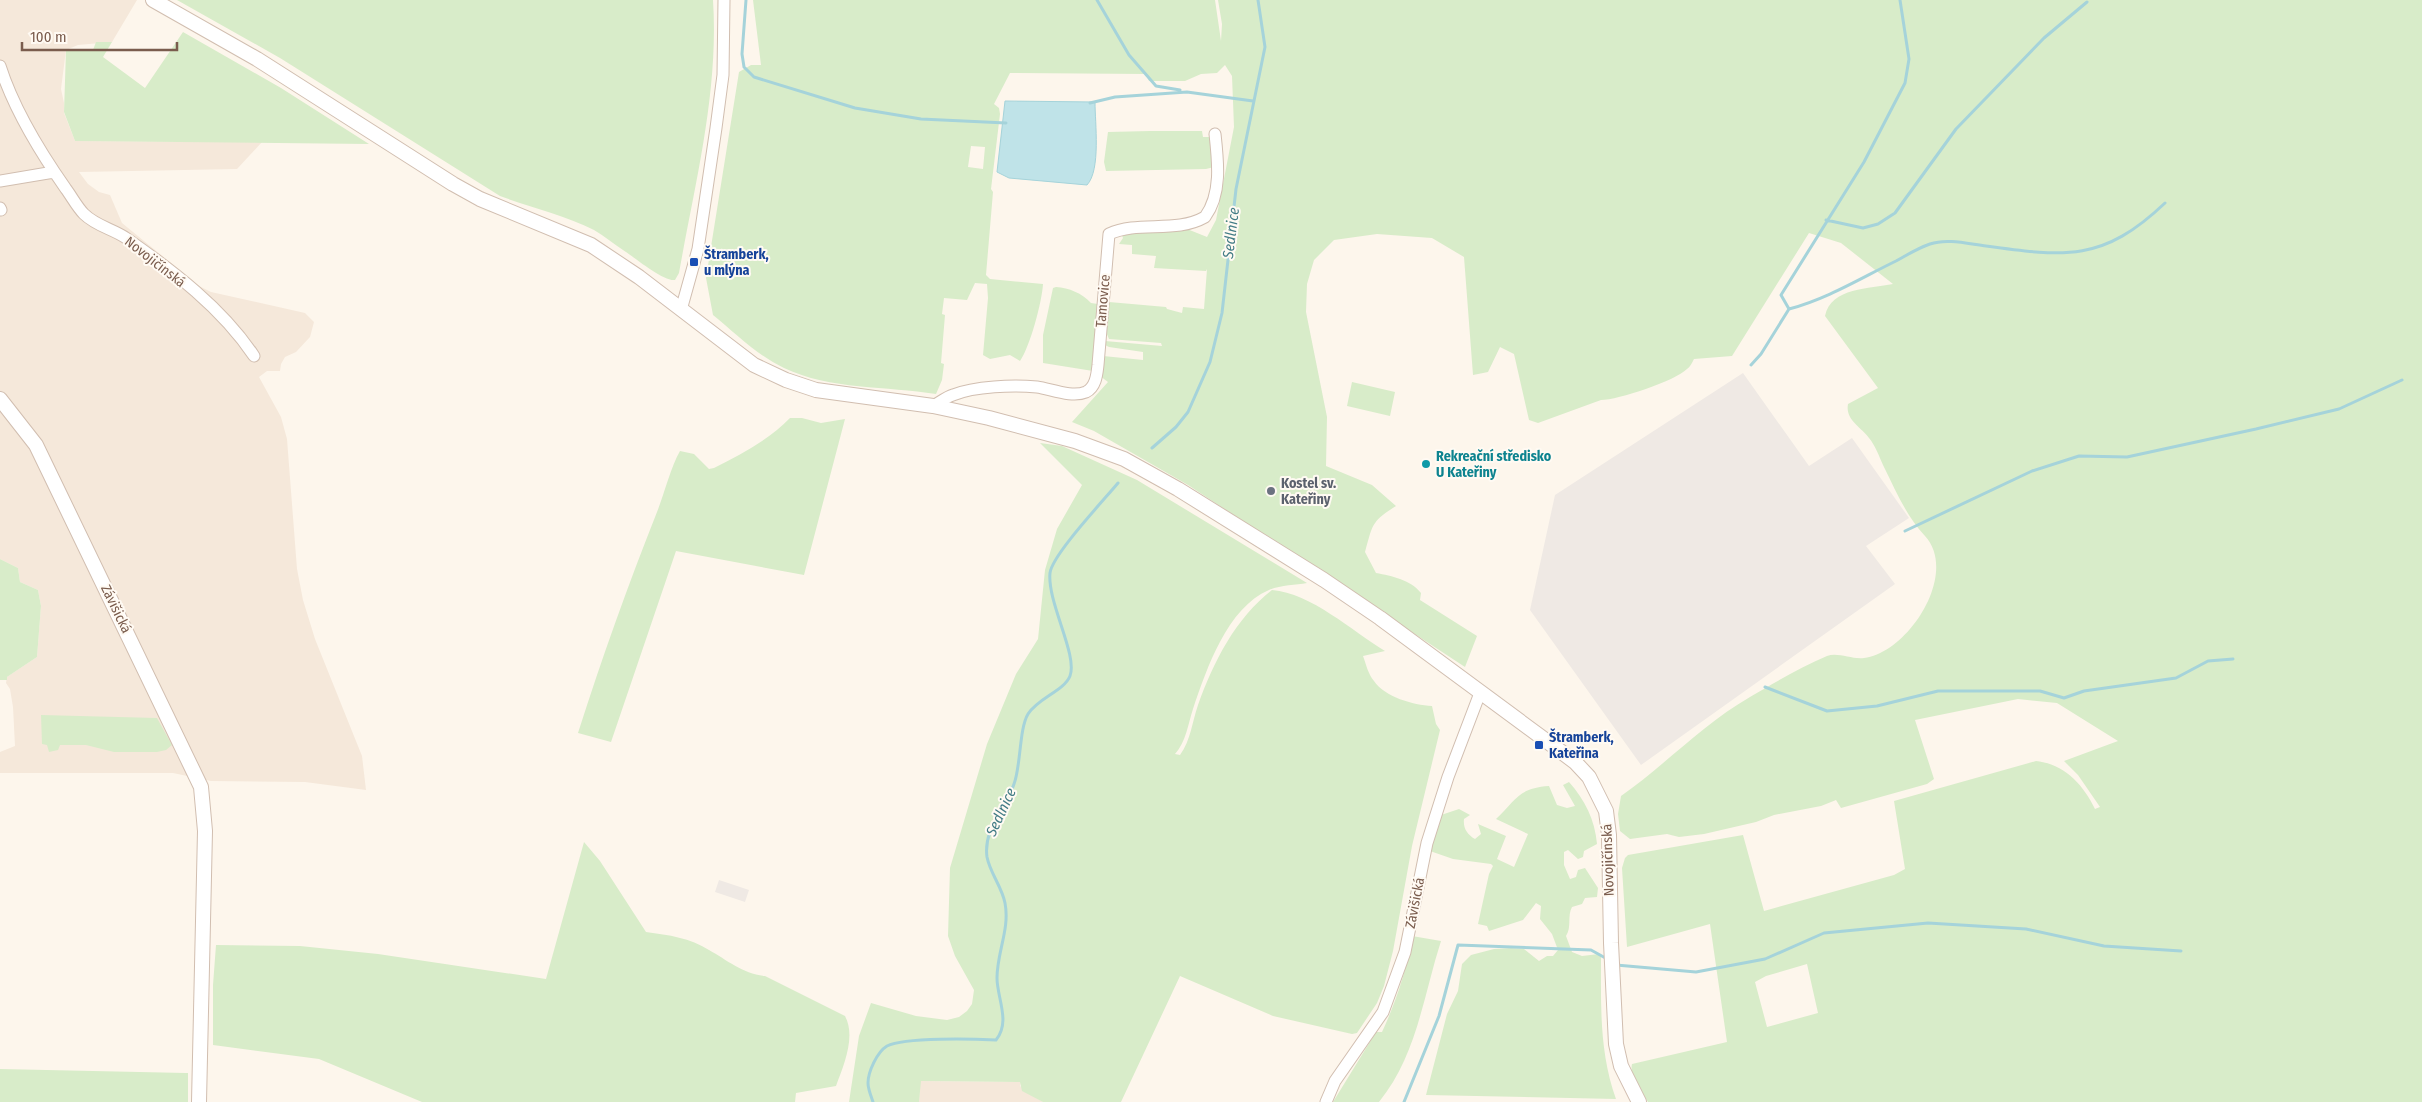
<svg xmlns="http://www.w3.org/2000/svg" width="2422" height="1102" font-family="'Fira Sans Condensed',sans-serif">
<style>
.residential{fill:#f5e8da}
.industrial{fill:#efe9e4}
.green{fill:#d8ecc9;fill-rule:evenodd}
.water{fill:#bfe3e8;stroke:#a5d3da}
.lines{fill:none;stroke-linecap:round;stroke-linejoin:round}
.stream{stroke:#a5d3da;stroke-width:3}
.minor-casing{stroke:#d1beb0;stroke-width:13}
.tertiary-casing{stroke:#d1beb0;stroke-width:16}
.minor{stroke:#fff;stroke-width:11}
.tertiary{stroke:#fff;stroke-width:14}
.transit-dot{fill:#1a4fb4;stroke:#fffaf3;stroke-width:2}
.culture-dot{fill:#0f9aa8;stroke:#fffaf3;stroke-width:2}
.worship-dot{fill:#6b7280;stroke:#fffaf3;stroke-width:2}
.labels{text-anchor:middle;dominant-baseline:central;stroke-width:4;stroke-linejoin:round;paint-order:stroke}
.transit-label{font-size:14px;font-weight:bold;fill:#164399;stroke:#fffaf3;text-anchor:start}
.street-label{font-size:14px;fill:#7a5c4d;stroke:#fffaf3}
.culture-label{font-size:14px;font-weight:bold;fill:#0d838f;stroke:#fffaf3;text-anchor:start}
.worship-label{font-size:14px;font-weight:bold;fill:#5b616d;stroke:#fffaf3;text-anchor:start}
.water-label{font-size:15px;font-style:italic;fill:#437c86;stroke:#fffaf3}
</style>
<rect width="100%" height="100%" fill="#fdf6ec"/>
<!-- residential -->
<path class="residential" d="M0,0H137L112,42L78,45L66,50L61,89L64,103V113L75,141L262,142L237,169L79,172L88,184L99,192L110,195L122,223L199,286L211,292L305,313L314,322L310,337L296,352L285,357L281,364L280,371H267L259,377L281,417L287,439L297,569L303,600L315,639L362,756L366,790L305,782L211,781L173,773H0V752L15,746L13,707L10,689L6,683L7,677L37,657L41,606L38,590L20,582L18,568L0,559Z
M920,1081L1021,1082L1020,1086L1043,1102H919Z"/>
<!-- industrial -->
<path class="industrial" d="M1743,373L1809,466L1852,438L1909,518L1866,546L1895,584L1641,765L1530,610L1555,495Z
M719,880L749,890L745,902L715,892Z"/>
<!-- green -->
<path class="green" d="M177,0H713C719,92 695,183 679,273L675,280C664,282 634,257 623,250C614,244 604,236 594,230C565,215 532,208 500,196L280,58Z
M753,0H1215L1221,41L1222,24L1218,0H2422V1102H1648C1642,1092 1629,1076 1632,1064L1727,1042L1710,924L1627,947L1622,868L1625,858L1628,855L1743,835L1764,911L1894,875L1905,869L1894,801L2036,761C2064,764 2083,784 2095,809L2100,807L2078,775L2064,761L2118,741L2057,703L2018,699L1915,720L1934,779L1927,784L1841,808L1836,800L1821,806L1774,815L1756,822L1704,834L1679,837L1667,834L1630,839L1620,831L1618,814L1621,796C1664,766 1703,724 1750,697C1774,683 1801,667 1827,656C1838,652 1853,660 1864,658C1909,652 1959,573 1925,536C1905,514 1896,491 1883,465C1879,456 1875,445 1869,438C1861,427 1845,420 1848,404L1878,388L1825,316C1831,287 1870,289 1893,284L1841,243L1809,233L1732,356L1694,359C1692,363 1690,367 1687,369C1675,381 1618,400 1601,400L1538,423L1529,420L1514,354L1500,347L1488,372L1473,375L1464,257L1432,238L1377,234L1334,240L1314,260L1307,284L1306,312L1327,417L1326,466L1372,485L1396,506C1371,522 1373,524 1365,552L1376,573C1392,576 1411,580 1421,593L1420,600L1477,636L1465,667L1188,485L1094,431L1072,422L1108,382L1100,376L1103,356L1143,360V352L1109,347L1105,345V341L1162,346L1161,343L1109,339L1106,332L1109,302L1166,307L1167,309L1182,313L1183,307L1204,309L1207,269L1206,271L1154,268L1156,256L1132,254V245L1119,244L1123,238L1121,232L1187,229L1207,237L1216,220L1234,127L1232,76L1225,65L1217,73L1201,74L1185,81H1149L1146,74L1010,73L994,104L999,108L1000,114L991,189L993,192L986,275L990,279L1043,284C1042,302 1030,347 1020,361L1010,355L990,359L983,355L988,298L987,284L975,283L967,300L944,298L942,314L945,315L941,363L944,364L942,380L936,394C887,386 830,390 784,368C758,356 735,333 713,315L706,278L739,72L751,65H761ZM971,146L985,147L983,169L968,167ZM1807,964L1818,1013L1767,1027L1755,982L1766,976Z
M183,32L281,88L369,144L75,141L64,112L66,50H93L96,42H112L103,57L145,88Z
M1150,131H1202L1203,137H1210L1214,167L1206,169L1106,171L1104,162L1108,132Z
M1056,287C1069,288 1082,293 1091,303L1098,304L1093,371L1043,363V335L1053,288Z
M1352,382L1395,392L1390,416L1347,406Z
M790,418H802L821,423L845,419L804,575L676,551L611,742L578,733C602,658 628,585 657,512C664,495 671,466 680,451L694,454L709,469L714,468C741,454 769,440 790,418Z
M1040,443L1062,446L1137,480L1307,583C1296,585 1280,585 1269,590C1227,608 1207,668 1193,709C1188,724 1186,742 1175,754L1180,755C1191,740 1192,722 1198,705C1214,661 1235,619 1272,590C1311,593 1352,631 1385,651L1363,656C1366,664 1368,674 1374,681C1385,697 1413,705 1432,706L1436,724L1440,730L1412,846L1393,951L1384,986L1377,1003L1357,1033L1352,1034L1273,1016L1180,976L1121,1102H1043L1022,1091L1020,1082L921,1081L919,1102H849L859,1036L871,1003L916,1016L947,1020L959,1017L967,1011L972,1004L974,990L955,956L948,936L950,868L987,744L1016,674L1038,639L1045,570L1057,529L1082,485Z
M0,559L18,568L20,582L38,590L41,606L37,657L7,677V680H0Z
M41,715L157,718L172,745L166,750L157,752H114L86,745H60L58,750L49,752L47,745L42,744Z
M1569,782C1585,800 1595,820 1597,844L1584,851L1583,857L1578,859L1568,850L1564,852V865L1570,879L1576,877L1578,870L1585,868L1598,888L1597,897L1585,898L1582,904L1572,907C1567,916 1572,927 1566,936L1572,952L1582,956L1599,954L1601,955C1601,1004 1599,1052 1616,1099L1426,1095L1447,1014L1458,991L1462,964L1471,955L1494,949L1511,948L1524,949L1539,961L1547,956H1553L1558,950L1552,934L1540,919L1541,906L1536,903L1523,920L1489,931L1487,926L1478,924L1489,874L1493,866L1491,864L1453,859L1430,851L1441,815L1459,809L1470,815L1464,819C1463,828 1467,834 1475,839L1481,834L1478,824L1506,836L1497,859L1514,867L1528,834L1496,819C1516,800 1518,788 1549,786L1557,805L1567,808L1575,806L1563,785Z
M584,842L600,861L646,932C669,935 690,938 709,950C727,960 743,974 765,976L845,1016C856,1036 844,1065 836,1086L796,1093L795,1102H422L319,1059L213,1045V985L216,945L300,946L378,954L546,979Z
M1412,936L1441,941C1423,997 1417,1055 1379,1102H1333L1376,1032H1382C1396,1002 1407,969 1412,936Z
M0,1069L186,1073H188V1102H0Z"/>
<!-- water -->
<path class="water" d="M1005,101L1095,102C1095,123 1101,170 1087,185L1009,178L997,172Z"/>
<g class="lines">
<!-- stream -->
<path class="stream" d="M746,0L742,54L744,67L754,77L855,108L921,119L1006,123
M1097,0L1129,55L1156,86L1180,90
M1090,103L1115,97L1187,92L1253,101
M1826,220L1863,228L1878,224L1895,213L1956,129L2044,38L2087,2
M1789,309L1781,295L1864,162L1905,83L1909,59L1900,0
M1751,365L1761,354L1789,309C1827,299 1861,278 1896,261C1907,255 1918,248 1930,244C1947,238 1969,244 1986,246C2066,257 2103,262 2165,203
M1152,448L1176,427L1188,412L1210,362L1222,313L1236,189L1265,47L1258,0
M1905,531L2032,471L2079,456L2127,457L2256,429L2339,409L2402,380
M1765,687L1827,711L1877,706L1938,691H2040L2064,698L2084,691L2176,678L2208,661L2233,659
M1616,965L1696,972L1765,959L1824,933L1928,923L2026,929L2104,946L2181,951
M873,1102C871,1096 868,1089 868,1083C868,1072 877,1052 887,1046C905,1037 974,1039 996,1040C1011,1022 997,998 997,978C997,952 1010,929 1005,903C1002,887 990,873 987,857C983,828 1006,809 1014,784C1021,766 1019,729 1028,714C1038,698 1064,691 1070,676C1078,655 1047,602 1050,573C1052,555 1104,500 1118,483
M1404,1102L1439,1016L1458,945L1591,950L1609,960"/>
<!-- minor casing -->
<g class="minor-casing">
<path id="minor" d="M0,66C14,110 40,152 66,189C72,197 77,207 84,214C96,226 113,229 126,238C173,271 222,308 254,356
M0,181L54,172
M0,208L1,210
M681,310L698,249L716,128L723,75L724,0
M933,406C939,403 946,397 953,395C975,386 1013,385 1037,387C1051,389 1072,398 1086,392C1096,387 1097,374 1098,365L1109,234C1139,220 1175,234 1205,217C1222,194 1218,161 1215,134
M1326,1102L1335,1081L1383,1012L1405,952L1427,843L1448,777L1480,693"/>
</g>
<!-- tertiary casing -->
<g class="tertiary-casing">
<path id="tertiary" d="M153,0L257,59L453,184L480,199L591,245L639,277L754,365L786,380L816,390L933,406L989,418L1075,441L1124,459L1178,489L1324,580L1380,618L1575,762L1589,777L1606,811L1609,835L1611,943L1616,1044L1621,1066L1639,1102
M0,399L36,445L201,787L205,831L199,1102"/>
</g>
<!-- minor -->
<use href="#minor" class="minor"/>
<!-- tertiary -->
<use href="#tertiary" class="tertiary"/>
</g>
<!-- markers -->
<g class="transit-dot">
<rect x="689" y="257" width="10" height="10" rx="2.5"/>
<rect x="1534" y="740" width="10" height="10" rx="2.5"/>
</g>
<circle class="culture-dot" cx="1426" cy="464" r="5"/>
<circle class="worship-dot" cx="1271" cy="491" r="5"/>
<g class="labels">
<!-- transit labels -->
<g class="transit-label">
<text x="704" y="254">Štramberk,<tspan x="704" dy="16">u mlýna</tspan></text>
<text x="1549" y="737">Štramberk,<tspan x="1549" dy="16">Kateřina</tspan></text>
</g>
<!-- street labels -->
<g class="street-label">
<text transform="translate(155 262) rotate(38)">Novojičínská</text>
<text transform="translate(1103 301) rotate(-85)">Tamovice</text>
<text transform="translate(116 609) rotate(64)">Závišická</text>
<text transform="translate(1608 860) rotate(-92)">Novojičínská</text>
<text transform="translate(1415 903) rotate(-79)">Závišická</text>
</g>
<!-- culture labels -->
<g class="culture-label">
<text x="1436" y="456">Rekreační středisko<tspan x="1436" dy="16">U Kateřiny</tspan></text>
</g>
<!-- worship labels -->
<g class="worship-label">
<text x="1281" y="483">Kostel sv.<tspan x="1281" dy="16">Kateřiny</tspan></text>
</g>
<!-- water labels -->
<g class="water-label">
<text transform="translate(1231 233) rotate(-83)">Sedlnice</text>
<text transform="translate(1001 812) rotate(-65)">Sedlnice</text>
</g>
</g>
<!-- scale -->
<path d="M22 42v8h155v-8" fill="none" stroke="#7a5c4d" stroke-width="2.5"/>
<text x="30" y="42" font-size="15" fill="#7a5c4d" stroke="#fffaf3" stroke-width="4" paint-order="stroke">100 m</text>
</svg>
